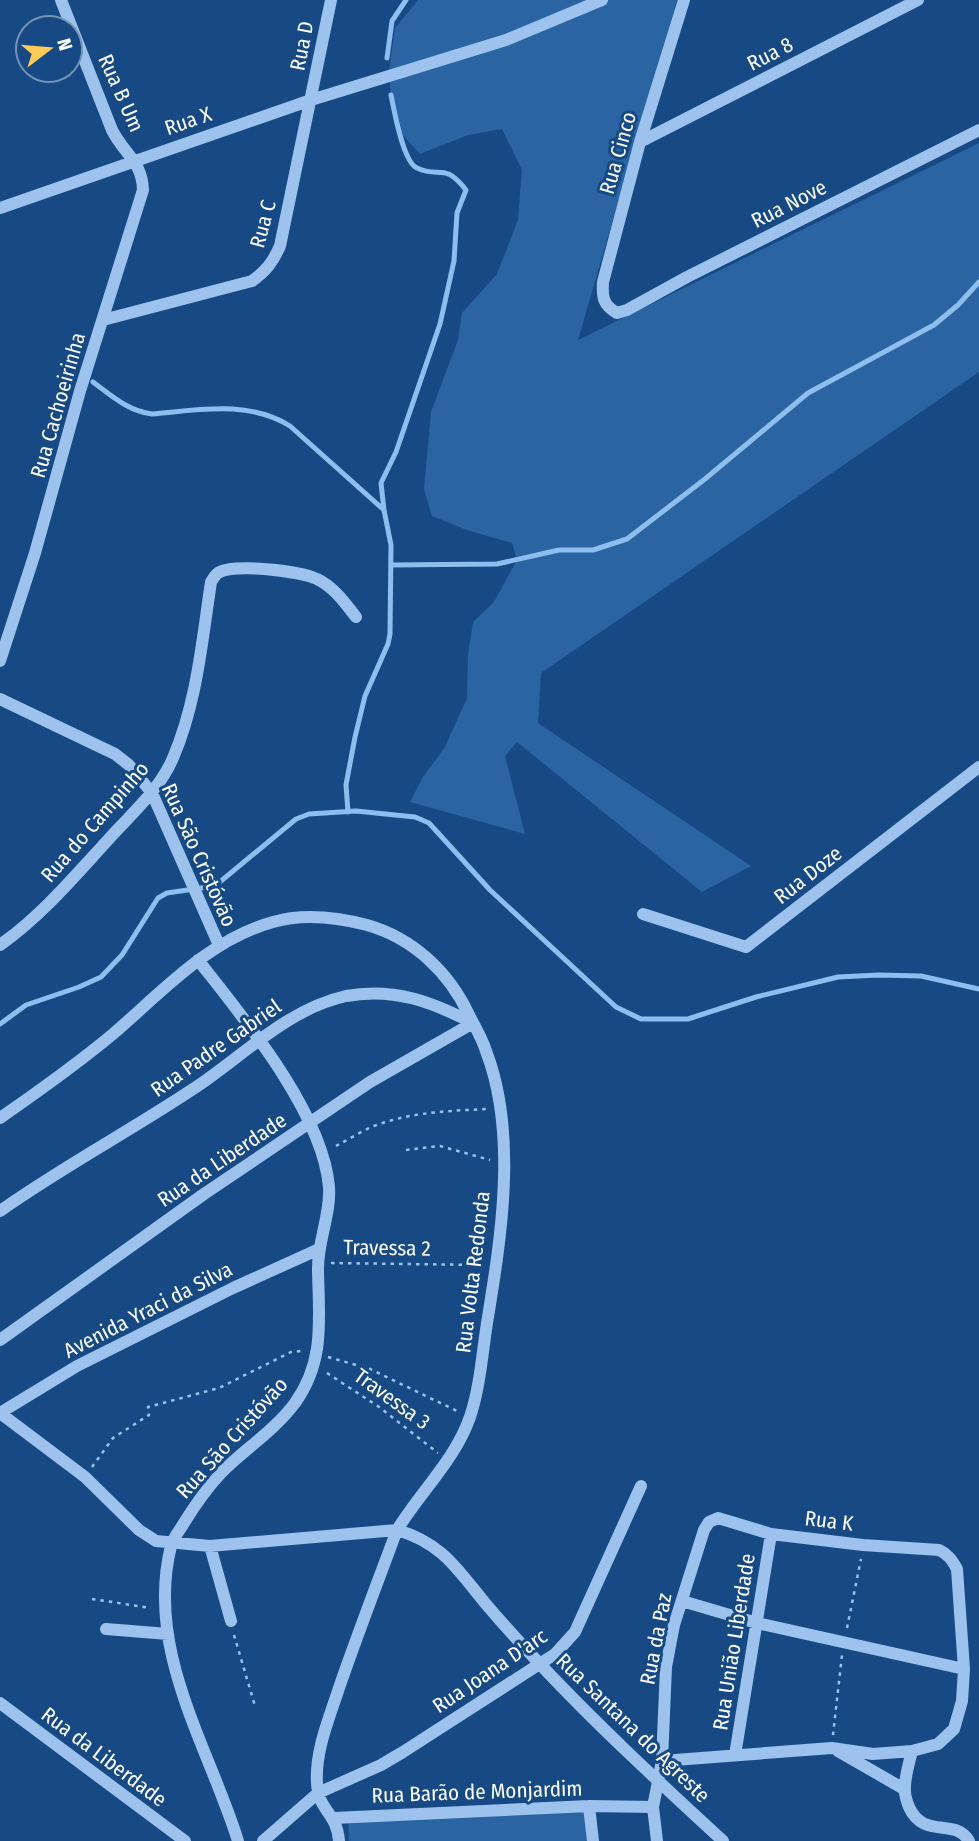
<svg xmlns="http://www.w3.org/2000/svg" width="979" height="1841" font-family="'Fira Sans Condensed',sans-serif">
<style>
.green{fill:#2a64a3}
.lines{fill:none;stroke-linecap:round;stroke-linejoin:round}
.stream{stroke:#8ebeef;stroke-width:5}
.path{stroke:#9cc2ed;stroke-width:2.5;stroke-dasharray:3.5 5;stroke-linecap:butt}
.minor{stroke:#9cc2ed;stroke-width:12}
.labels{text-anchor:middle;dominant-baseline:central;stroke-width:6;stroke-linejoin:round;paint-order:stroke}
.street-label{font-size:21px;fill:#fff;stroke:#174a84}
</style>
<rect width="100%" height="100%" fill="#174a84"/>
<!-- green -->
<path class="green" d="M418,0H677L578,340L979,143V372L541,673L538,723L751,866L702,892L517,742L505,756L525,834L410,802L423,777L445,747L467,698L468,655L473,622L494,602L517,560L512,543L467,530L432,516L424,489L431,412L458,340L462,313L497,274L518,220L522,170L502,129L468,135L420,154L397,129L391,100L389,71L395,28Z
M586,1810L587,1841H349L348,1819Z"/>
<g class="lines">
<!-- stream -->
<path class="stream" d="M387,58L392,21L406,0
M93,382C112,396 128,411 152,414C198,410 249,400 290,426L384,510
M391,565L497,564L559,550H593L627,539L705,479L808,393L934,325L958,305L979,282
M348,812L346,785L355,737L365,696L388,644L390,634L391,545L384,510L381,483L396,452L440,324L454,261L457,213L466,190C443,161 440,179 417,168C403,162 394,110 391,95
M0,1024L26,1005L79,987L101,977L122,955L158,898L167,893L215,886L296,819L309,814L356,811L415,817L429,823L490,890L616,1007L641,1019H688L756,997L838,977L879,975L921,976L979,989"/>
<!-- path -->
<path class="path" d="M336,1146C348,1140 361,1131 374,1126C411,1112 448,1111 486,1109
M406,1150L440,1146L490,1160
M331,1263L482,1265
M328,1357L370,1369L457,1411
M327,1373L379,1407L438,1453
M92,1467L113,1438L149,1415L148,1407L219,1388L291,1352L301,1351
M92,1599L151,1608
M847,1628L861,1559
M234,1635L255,1706
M833,1735L842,1655"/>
<!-- minor -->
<path class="minor" d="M684,0L640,142L603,282C602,297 603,305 617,313L627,310L687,277L979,130
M640,142L918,0
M0,208L311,100L506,40L602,0
M103,320L252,281C266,271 273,262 280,246L331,0
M0,661L35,553L80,391L143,190C142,161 124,154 112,130L61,0
M0,699L115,754L129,765L152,793L219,945
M643,914L746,947L979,767
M0,945C41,916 73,878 107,841C130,815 159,791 173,758C197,702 202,641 211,582C213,579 215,575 218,573C232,563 301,571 317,579C334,587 345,603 356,617
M198,960C243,1017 323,1113 329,1187C331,1215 317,1242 318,1271C319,1320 325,1361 295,1403C274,1431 246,1448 222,1472C207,1488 195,1505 184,1523C180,1530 173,1538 171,1546C145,1650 208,1745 238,1841
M0,1118C39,1091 77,1064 113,1034C162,992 208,940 273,922C304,913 336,917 367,925C413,938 449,972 469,1015C475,1027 482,1038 486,1051C518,1134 501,1238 487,1323C482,1355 480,1387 470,1417C455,1460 421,1491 397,1530C378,1581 358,1633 340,1685C330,1716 315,1750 317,1783C318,1811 337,1812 339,1841
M0,1211C62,1167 130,1131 193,1089C242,1057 287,1009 346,996C394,987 432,1002 473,1023
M0,1340L204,1194L370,1082L473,1023
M0,1413L85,1477L139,1530L156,1541L210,1546L397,1530C442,1543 457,1569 485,1603C502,1623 520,1643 539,1663C597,1725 660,1783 723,1841
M0,1413L77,1366L233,1288L317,1250
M210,1546L231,1621
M682,1601L757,1623L964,1669
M106,1629L168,1634
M0,1703L185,1841
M838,1751L904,1789
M912,1751C909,1764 904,1778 905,1791C905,1796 907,1802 909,1807C924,1840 955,1817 969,1841
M735,1755L771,1534
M589,1806L593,1841
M334,1818L589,1806L653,1807
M263,1841L318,1793L381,1765L403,1752L555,1654L575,1632L641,1486
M657,1841L653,1807L662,1761L666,1667L674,1625L704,1530L709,1522L718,1518L771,1534L863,1545L939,1550C948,1554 952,1560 957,1569L964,1669L962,1701L954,1729L938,1744L912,1751L873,1754L832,1748L662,1761"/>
</g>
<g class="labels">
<!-- street labels -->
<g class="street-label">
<text transform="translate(302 46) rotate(-79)">Rua D</text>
<text transform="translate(770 54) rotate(-27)">Rua 8</text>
<text transform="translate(121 93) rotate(66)">Rua B Um</text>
<text transform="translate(188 121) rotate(-19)">Rua X</text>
<text transform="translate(618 153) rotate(-74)">Rua Cinco</text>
<text transform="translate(789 204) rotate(-27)">Rua Nove</text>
<text transform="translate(263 224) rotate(-75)">Rua C</text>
<text transform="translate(58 405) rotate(-74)">Rua Cachoeirinha</text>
<text transform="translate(95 822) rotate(-49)">Rua do Campinho</text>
<text transform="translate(199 855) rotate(66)">Rua São Cristóvão</text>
<text transform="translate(808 875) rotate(-38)">Rua Doze</text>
<text transform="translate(216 1048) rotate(-35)">Rua Padre Gabriel</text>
<text transform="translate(222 1160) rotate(-34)">Rua da Liberdade</text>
<text transform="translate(387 1248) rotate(1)">Travessa 2</text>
<text transform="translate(473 1272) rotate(-83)">Rua Volta Redonda</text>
<text transform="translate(148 1310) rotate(-27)">Avenida Yraci da Silva</text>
<text transform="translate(392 1399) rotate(36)">Travessa 3</text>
<text transform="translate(232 1438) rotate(-48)">Rua São Cristóvão</text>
<text transform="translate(829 1521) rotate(7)">Rua K</text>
<text transform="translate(656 1639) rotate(-79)">Rua da Paz</text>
<text transform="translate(734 1642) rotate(-81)">Rua União Liberdade</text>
<text transform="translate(490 1671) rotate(-34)">Rua Joana D'arc</text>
<text transform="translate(633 1728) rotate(44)">Rua Santana do Agreste</text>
<text transform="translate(104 1757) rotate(37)">Rua da Liberdade</text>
<text transform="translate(477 1792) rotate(-2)">Rua Barão de Monjardim</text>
</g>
</g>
<!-- north arrow -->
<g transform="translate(49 49) rotate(74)"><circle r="33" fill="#174a84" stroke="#7492b5" stroke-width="2"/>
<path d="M0-5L12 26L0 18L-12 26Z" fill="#ffca57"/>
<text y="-10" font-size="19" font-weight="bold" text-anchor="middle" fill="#ffffff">N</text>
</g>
</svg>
